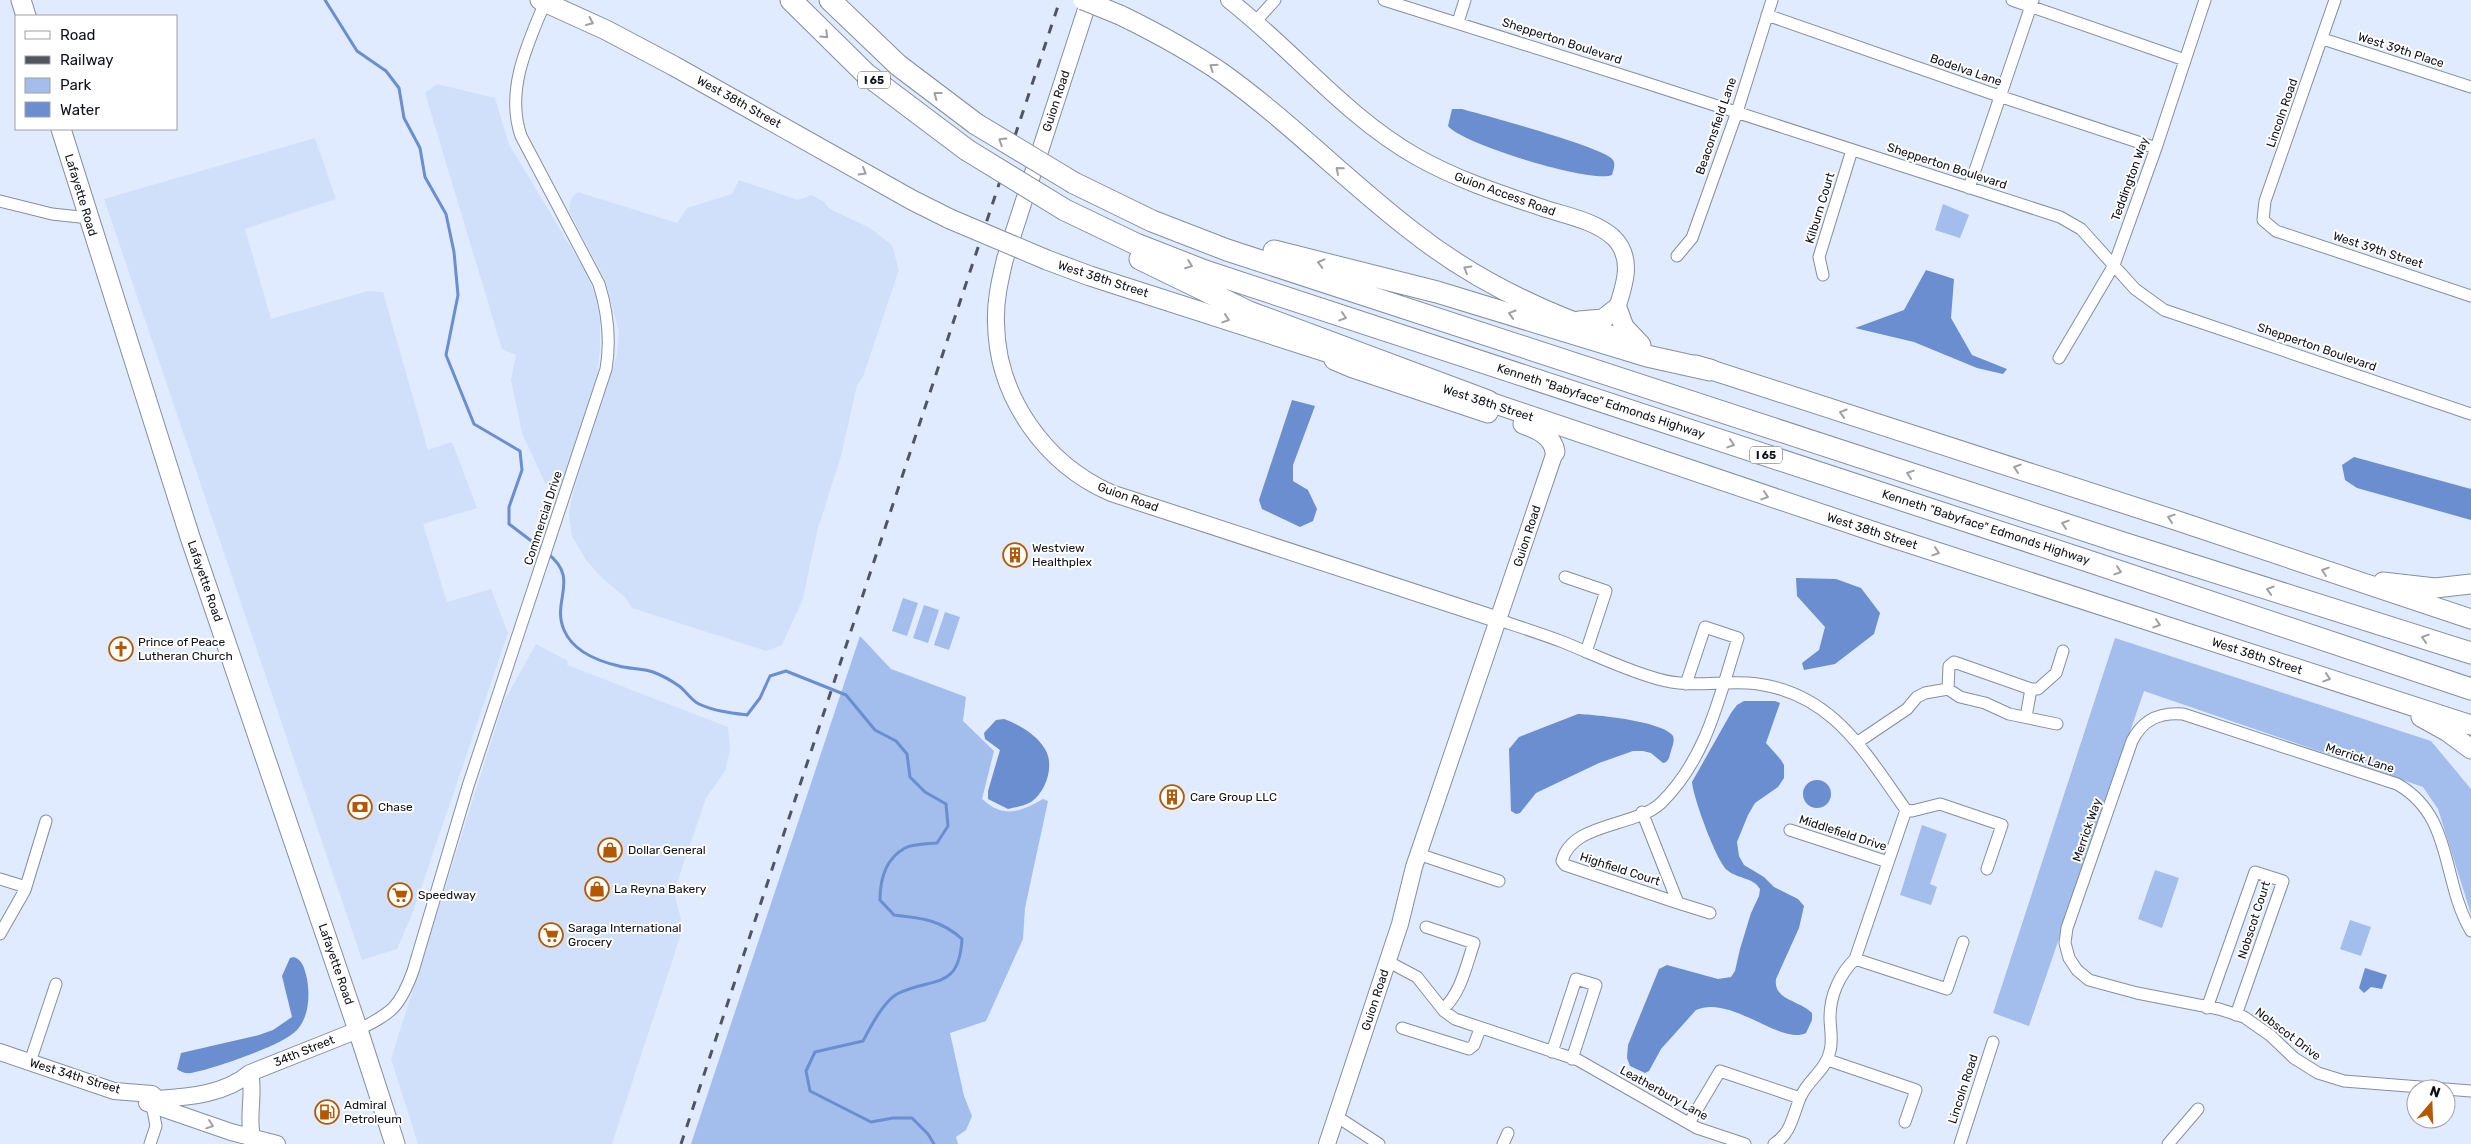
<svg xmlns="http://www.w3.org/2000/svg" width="2471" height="1144" font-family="Rubik,sans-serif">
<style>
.built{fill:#d1e0fa}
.green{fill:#a3bdec}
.water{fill:#6a8ecf}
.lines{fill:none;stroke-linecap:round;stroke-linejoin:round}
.stream{stroke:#6a8ecf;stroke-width:3}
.street-casing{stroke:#858fa1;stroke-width:13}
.secondary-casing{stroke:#858fa1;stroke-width:18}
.primary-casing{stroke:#858fa1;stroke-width:21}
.highway-casing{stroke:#858fa1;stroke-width:23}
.street{stroke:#fff;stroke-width:11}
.secondary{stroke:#fff;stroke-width:16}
.primary{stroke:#fff;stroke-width:19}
.highway{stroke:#fff;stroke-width:21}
.rail{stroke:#505560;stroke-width:3;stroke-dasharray:9 9;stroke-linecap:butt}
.primary-bridge-casing{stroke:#858fa1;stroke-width:21;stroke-linecap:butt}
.highway-bridge-casing{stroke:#858fa1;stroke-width:23;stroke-linecap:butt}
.primary-bridge{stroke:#fff;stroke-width:19}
.highway-bridge{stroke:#fff;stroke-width:21}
.oneway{stroke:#9fa0a3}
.labels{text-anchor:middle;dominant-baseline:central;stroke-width:4;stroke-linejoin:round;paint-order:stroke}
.shield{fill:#fff;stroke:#56585d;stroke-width:1}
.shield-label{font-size:11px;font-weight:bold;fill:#0e1118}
.street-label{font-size:12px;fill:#0e1118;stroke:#fff}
.poi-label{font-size:12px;fill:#0e1118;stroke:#fff;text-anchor:start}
</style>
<rect width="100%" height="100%" fill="#e0ebff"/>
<!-- built -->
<path class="built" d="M437,84L495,98L509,144L585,271L595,294L600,321V348L597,379L560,492L545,483L522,433L511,380L516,355L502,349L425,93Z
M315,138L336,199L245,229L271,319L368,291L383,292L428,450L452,442L477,508L423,524L447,602L491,589L508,633L413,912L397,949L362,960L104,199Z
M739,180L798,200L811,195L824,202L830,209L870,228L892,245L899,270L863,377L857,385L841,456L817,532L803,599L782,645L766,651L632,608L625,597L603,579L586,560L572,536L569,514L573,492L617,354L619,332L605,280L569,211L571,199L578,192L677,223L687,208L732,194Z
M536,644L568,661L567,665L728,727L730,750L725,771L706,798L674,892L681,919L680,937L612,1144H418L391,1059L504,701Z"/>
<!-- green -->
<path class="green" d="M1943,204L1969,215L1960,238L1935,230Z
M903,598L918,603L907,636L892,631Z
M924,605L939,610L928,643L913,638Z
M945,612L960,617L949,650L934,645Z
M860,636L891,669L966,697L963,721L994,751L982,799C1004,819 1020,812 1043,799L1048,801L1025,908L1023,939L986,1021L950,1033L964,1096L972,1116L966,1130L956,1137L958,1144H691Z
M2115,638L2431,741L2471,789V914L2438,809L2423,787L2144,691L2029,1026L1993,1013Z
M1922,825L1947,834L1930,884L1937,887L1931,905L1900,895Z
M2155,870L2179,878L2162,928L2138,919Z
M2350,920L2371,927L2361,956L2340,949Z"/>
<!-- water -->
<path class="water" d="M1452,109H1462C1483,115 1607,148 1613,160C1616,164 1613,171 1612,175C1592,184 1462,144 1448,126Z
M1926,270L1954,279L1951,318L1972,355L2007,369L2003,374L1977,368L1914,342L1855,328L1904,310Z
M1292,400L1315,406L1293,465V481L1308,490L1317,509L1313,521L1300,527L1262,509L1259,500Z
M2354,457L2471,489V520L2357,488L2345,480L2342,465Z
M1796,578L1836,579L1861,588L1880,613L1874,634L1835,664L1804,670L1802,663L1819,650L1825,627L1797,596Z
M1744,701H1775L1780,703L1766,743L1781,760L1784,765V778L1778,787L1755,803L1748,815L1737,842L1739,856L1744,865L1764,877L1774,887L1798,899L1804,906L1799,928L1776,979C1773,1000 1799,1000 1812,1013V1020L1806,1033C1781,1046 1731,994 1696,1010L1661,1049L1649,1071L1645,1073L1630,1066L1627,1058L1628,1045L1659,969L1667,965L1718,979L1731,977L1735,971L1740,949L1751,913L1759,896L1760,889C1753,877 1737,879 1727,870C1716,860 1693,797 1692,782L1731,713L1737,705Z
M1578,714C1597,715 1663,721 1673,736C1675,741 1672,747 1671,751C1669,757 1669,762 1663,763L1651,753L1643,751H1633L1599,763L1536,793L1520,813L1516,814L1511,811L1509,749L1519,737Z
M1004,719C1020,725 1036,734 1045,749C1055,765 1046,792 1031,802C1024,806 1016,807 1008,809L988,799V791L1000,750L985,739L984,733L996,720Z
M1803 794a14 14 0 1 1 28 0a14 14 0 1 1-28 0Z
M294,957C303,960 305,970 307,979C310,995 309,1017 297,1030C284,1045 213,1069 191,1073C186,1074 181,1072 177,1069L181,1053L259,1035L273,1030L292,1017L282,976L290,958Z
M2365,968L2387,975L2382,989L2371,987L2364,993L2359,988Z"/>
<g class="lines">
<!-- stream -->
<path class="stream" d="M325,0L357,51L386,71L399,88L404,118L420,148L425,177L446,214L454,252L458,295L446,355L474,424L520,451L522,470L509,507V524L542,549
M547,553C581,579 551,600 564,630C573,651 597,661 619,666C629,669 642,668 653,672C661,675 672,681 679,686C686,691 691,700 699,704C714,711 731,713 747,715L760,698L770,676L786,671L846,695L875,730L896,741L907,754L910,777L925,792L946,804L948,826L937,843C928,844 913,844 905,848C885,859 880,880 880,900L894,915C922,918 941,920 962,939C959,992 932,976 897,994C883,1002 870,1028 863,1041L815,1052L806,1071L810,1091L871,1122L893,1118H912L928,1134L934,1144"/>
<!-- street casing -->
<g class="street-casing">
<path id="street" d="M1384,0L1637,80L2060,217L2081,229L2135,289L2164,310L2471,414
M2012,0L2185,60
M2335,0L2265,201L2263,220L2276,231L2471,296
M1767,15L1999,96L2156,148
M1255,22L1275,0
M1458,22L1465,0
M2323,39L2471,87
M1969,188L2033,0
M0,201L52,214L89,218
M1677,256L1692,238L1737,112L1772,0
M1823,275L1819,257L1852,150
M2059,358L2114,265L2156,148L2205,0
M1565,577L1606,591L1586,652
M1499,620C1520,627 1542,634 1563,642C1595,655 1625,670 1658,679C1688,688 1718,681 1748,683C1830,689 1864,751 1906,810L1912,811L1940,804L2002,825L1987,869
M1948,689L1949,666L1954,662L2031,689H2038L2056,673L2063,651
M1948,689L1960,697L1985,703L2009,714L2057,724
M2026,717L2031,689
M1858,742L1907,709L1917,697L1925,693L1948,689
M1642,812L1678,903L1710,913
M1790,830L1888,862
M1418,854L1499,881
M0,879L26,887
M1678,903L1565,865L1562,861C1572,822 1636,827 1661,803C1707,758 1719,697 1738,638L1705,627L1686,684
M1426,927L1474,943C1466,966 1461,993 1443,1009
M2471,931C2441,880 2454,816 2397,784L2183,714C2160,712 2143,719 2132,741L2067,928L2065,943L2069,958L2077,970L2089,980L2137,993L2219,1009L2244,1017L2271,1036L2294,1058L2318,1073L2344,1081L2471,1091
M0,934L25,890L46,821
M1855,959L1947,989L1963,942
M1387,961L1417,977L1444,1011L1455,1019L1578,1060L1697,1128L1745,1144
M2207,1008L2255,872L2283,881L2236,1015
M1402,1028L1469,1049L1474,1045L1480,1029
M358,1030C392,1013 400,1007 413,971L468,786L606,369C611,340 608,313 599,284L521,136C505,90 528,43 546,0
M1552,1052L1576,979L1596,985L1572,1059
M1828,1060L1916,1090L1905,1122
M30,1062L56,984
M1336,1116L1379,1144
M1689,1123L1720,1071L1800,1098
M150,1144L156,1126L152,1105
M1503,1144L1508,1133
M1774,1144C1792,1133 1793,1113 1801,1096C1809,1079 1826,1070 1830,1051C1833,1040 1830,1028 1830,1017C1830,995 1840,974 1855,959L1906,810
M1960,1144L1993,1042
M2168,1144L2198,1109"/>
</g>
<!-- secondary casing -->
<g class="secondary-casing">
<path id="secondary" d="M1089,0L1005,259C1000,280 995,301 996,323C997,397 1045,464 1111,493L1499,620
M1229,0C1294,51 1345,116 1417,157C1456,179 1498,193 1540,207C1563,215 1594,220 1613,237C1634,257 1625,284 1617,308
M0,1052L114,1091L152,1094L158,1099C190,1097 225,1094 250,1073L358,1030
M250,1073C255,1094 247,1115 252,1136
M147,1103L231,1132L277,1144
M1327,1144L1400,924L1414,867L1555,452"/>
</g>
<!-- primary casing -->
<g class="primary-casing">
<path id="primary" d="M21,0L26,16
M540,0L606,30L674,66L912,200L950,219
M1120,15C1155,32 1190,51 1222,73C1289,121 1347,181 1412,231C1471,278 1541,312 1613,336
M61,129L190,537L358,1030L395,1144
M1047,260L1090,276L1348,359
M1579,321L1603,319L1617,308L1624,327L1641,345
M1334,360L1353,368L1488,413
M1696,365L2178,521L2471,619
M1475,397L1881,534L2471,725
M1523,424C1537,429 1553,436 1555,452
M2383,582L2435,588L2471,584
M2421,717L2448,732L2471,749"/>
</g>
<!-- highway casing -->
<g class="highway-casing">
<path id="highway" d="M791,0L866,74L967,150
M830,0L898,65L976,124
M1074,183L1152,221L1227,250L2123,543L2471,653
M1065,210L1136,244L1205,271L2091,562L2471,689
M1274,251L1437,292L1647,356L1710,370
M1140,259L1249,312L1488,401"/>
</g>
<!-- street -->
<use href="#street" class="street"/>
<!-- secondary -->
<use href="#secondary" class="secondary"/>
<!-- primary -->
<use href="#primary" class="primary"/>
<!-- highway -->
<use href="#highway" class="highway"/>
<!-- rail -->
<path class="rail" d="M681,1144L1060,0"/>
<!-- primary-bridge casing -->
<g class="primary-bridge-casing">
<path id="primary-bridge" d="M1083,0L1120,15
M950,219L1047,260"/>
</g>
<!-- highway-bridge casing -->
<g class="highway-bridge-casing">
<path id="highway-bridge" d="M976,124L1074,183
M967,150L1065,210"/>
</g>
<!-- primary-bridge -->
<use href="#primary-bridge" class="primary-bridge"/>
<!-- highway-bridge -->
<use href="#highway-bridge" class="highway-bridge"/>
</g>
<!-- one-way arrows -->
<defs><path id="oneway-chevron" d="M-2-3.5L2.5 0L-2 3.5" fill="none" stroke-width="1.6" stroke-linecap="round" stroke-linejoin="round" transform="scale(1.25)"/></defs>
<g class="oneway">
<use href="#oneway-chevron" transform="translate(590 22) rotate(25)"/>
<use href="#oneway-chevron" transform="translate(825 35) rotate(44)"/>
<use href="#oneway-chevron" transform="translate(1213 67) rotate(-146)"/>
<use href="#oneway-chevron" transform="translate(937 95) rotate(-143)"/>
<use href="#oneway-chevron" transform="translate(1002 141) rotate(-148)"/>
<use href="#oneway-chevron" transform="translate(1339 170) rotate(-139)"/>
<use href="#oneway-chevron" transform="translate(863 172) rotate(30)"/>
<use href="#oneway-chevron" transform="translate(1321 263) rotate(-166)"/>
<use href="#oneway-chevron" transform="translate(1189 265) rotate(21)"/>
<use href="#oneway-chevron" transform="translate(1467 269) rotate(-149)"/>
<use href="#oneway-chevron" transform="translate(1512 314) rotate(-163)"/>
<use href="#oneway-chevron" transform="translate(1343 317) rotate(18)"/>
<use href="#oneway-chevron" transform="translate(1226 319) rotate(18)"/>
<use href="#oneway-chevron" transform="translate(1843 413) rotate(-163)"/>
<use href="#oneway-chevron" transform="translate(1731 444) rotate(18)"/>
<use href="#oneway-chevron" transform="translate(2017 468) rotate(-162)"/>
<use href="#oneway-chevron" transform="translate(1910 474) rotate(-162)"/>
<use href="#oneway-chevron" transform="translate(1765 496) rotate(18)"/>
<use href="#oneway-chevron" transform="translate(2171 518) rotate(-162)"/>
<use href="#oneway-chevron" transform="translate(2065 524) rotate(-162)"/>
<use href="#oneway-chevron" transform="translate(1936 552) rotate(18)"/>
<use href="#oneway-chevron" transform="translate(2118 571) rotate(18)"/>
<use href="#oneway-chevron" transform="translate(2325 571) rotate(-161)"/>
<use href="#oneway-chevron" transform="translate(2270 590) rotate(-163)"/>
<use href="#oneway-chevron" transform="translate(2157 624) rotate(18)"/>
<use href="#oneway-chevron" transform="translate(2425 638) rotate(-162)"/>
<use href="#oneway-chevron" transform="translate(2327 678) rotate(18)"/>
<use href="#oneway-chevron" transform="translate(210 1125) rotate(19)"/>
</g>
<!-- icons -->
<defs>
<g id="building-ring" transform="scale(1.25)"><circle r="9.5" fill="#fff" stroke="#b55803" stroke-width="1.5"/><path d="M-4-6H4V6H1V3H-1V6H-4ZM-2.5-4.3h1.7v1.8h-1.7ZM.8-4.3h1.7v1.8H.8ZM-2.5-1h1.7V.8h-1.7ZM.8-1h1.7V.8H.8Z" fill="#b55803"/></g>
<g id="church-ring" transform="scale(1.25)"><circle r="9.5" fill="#fff" stroke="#b55803" stroke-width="1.5"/><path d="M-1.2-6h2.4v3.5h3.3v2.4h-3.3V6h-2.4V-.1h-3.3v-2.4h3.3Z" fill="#b55803"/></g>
<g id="bank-ring" transform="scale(1.25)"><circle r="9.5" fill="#fff" stroke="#b55803" stroke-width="1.5"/><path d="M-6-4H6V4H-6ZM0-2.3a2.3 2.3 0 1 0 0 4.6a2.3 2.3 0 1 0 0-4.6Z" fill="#b55803"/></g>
<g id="shop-ring" transform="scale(1.25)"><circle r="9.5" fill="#fff" stroke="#b55803" stroke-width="1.5"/><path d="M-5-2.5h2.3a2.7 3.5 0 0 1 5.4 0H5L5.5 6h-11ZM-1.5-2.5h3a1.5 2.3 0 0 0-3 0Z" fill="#b55803"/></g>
<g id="supermarket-ring" transform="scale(1.25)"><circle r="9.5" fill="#fff" stroke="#b55803" stroke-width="1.5"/><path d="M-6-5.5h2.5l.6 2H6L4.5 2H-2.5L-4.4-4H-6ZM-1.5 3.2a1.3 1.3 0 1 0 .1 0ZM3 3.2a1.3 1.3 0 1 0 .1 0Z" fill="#b55803"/></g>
<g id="fuel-ring" transform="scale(1.25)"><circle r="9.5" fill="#fff" stroke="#b55803" stroke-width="1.5"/><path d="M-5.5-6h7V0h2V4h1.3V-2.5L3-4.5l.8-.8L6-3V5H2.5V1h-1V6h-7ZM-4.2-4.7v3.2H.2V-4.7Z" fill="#b55803"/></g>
</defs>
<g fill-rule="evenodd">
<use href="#building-ring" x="1015" y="555"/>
<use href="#church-ring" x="121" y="649"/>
<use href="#building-ring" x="1172" y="797"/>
<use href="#bank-ring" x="360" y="807"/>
<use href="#shop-ring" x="610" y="850"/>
<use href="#shop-ring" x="597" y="889"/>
<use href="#supermarket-ring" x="400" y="895"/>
<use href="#supermarket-ring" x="551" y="935"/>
<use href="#fuel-ring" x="327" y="1112"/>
</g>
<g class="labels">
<!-- shield labels -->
<g class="shield">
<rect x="858" y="71.5" width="32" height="17" rx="4"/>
<rect x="1750" y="446.5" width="32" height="17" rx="4"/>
</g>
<g class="shield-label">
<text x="874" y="80">I 65</text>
<text x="1766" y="455">I 65</text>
</g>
<!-- street labels -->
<g class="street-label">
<text transform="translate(1562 41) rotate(18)">Shepperton Boulevard</text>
<text transform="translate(2401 50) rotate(18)">West 39th Place</text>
<text transform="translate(1966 70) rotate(19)">Bodelva Lane</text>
<text transform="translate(1056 101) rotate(-72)">Guion Road</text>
<text transform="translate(739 102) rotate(29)">West 38th Street</text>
<text transform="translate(2282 113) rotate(-71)">Lincoln Road</text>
<text transform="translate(1716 126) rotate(-71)">Beaconsfield Lane</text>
<text transform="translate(1947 166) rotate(18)">Shepperton Boulevard</text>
<text transform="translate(2130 179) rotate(-70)">Teddington Way</text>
<text transform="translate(1505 194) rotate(20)">Guion Access Road</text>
<text transform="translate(81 195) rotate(73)">Lafayette Road</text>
<text transform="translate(1820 208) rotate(-73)">Kilburn Court</text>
<text transform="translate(2378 250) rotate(18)">West 39th Street</text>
<text transform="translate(1103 279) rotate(18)">West 38th Street</text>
<text transform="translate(2317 347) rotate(19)">Shepperton Boulevard</text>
<text transform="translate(1601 401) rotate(18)">Kenneth "Babyface" Edmonds Highway</text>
<text transform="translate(1488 403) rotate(18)">West 38th Street</text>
<text transform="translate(1128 497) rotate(20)">Guion Road</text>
<text transform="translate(543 518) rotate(-72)">Commercial Drive</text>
<text transform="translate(1986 527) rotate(18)">Kenneth "Babyface" Edmonds Highway</text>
<text transform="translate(1872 531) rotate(18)">West 38th Street</text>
<text transform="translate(1527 536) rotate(-72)">Guion Road</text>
<text transform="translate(205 581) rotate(71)">Lafayette Road</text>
<text transform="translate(2257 656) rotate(18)">West 38th Street</text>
<text transform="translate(2360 758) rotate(18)">Merrick Lane</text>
<text transform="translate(2087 830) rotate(-71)">Merrick Way</text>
<text transform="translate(1843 833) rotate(18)">Middlefield Drive</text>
<text transform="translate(1620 869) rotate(18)">Highfield Court</text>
<text transform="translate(2254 920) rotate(-72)">Nobscot Court</text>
<text transform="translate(336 964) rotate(71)">Lafayette Road</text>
<text transform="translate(1375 1000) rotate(-72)">Guion Road</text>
<text transform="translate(2288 1034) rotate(37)">Nobscot Drive</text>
<text transform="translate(304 1051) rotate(-22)">34th Street</text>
<text transform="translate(75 1076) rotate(17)">West 34th Street</text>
<text transform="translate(1963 1089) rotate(-72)">Lincoln Road</text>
<text transform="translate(1664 1093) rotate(29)">Leatherbury Lane</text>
</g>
<!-- poi labels -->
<g class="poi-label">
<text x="1032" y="548">Westview<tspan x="1032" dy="14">Healthplex</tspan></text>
<text x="138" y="642">Prince of Peace<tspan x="138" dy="14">Lutheran Church</tspan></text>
<text x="1190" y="797">Care Group LLC</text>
<text x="378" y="807">Chase</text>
<text x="628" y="850">Dollar General</text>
<text x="614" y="889">La Reyna Bakery</text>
<text x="418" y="895">Speedway</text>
<text x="568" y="928">Saraga International<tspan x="568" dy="14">Grocery</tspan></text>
<text x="344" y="1105">Admiral<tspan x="344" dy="14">Petroleum</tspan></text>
</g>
</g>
<!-- legend -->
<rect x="15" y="15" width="162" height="115" fill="#ffffff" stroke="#9fa0a3"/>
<rect x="25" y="31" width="25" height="8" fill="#ffffff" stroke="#9fa0a3"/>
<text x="60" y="40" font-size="15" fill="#0e1118">Road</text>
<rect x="25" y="56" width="25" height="8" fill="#505560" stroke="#9fa0a3"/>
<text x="60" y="65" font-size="15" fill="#0e1118">Railway</text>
<rect x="25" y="78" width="25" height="15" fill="#a3bdec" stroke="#9fa0a3"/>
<text x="60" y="90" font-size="15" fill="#0e1118">Park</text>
<rect x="25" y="102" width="25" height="15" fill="#6a8ecf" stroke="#9fa0a3"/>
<text x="60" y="115" font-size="15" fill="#0e1118">Water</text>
<!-- north arrow -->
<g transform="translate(2431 1104) rotate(19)"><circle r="24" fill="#ffffff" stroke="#9fa0a3"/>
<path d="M0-4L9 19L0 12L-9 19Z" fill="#b55803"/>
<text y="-8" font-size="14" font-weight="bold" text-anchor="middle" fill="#0e1118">N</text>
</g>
</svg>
